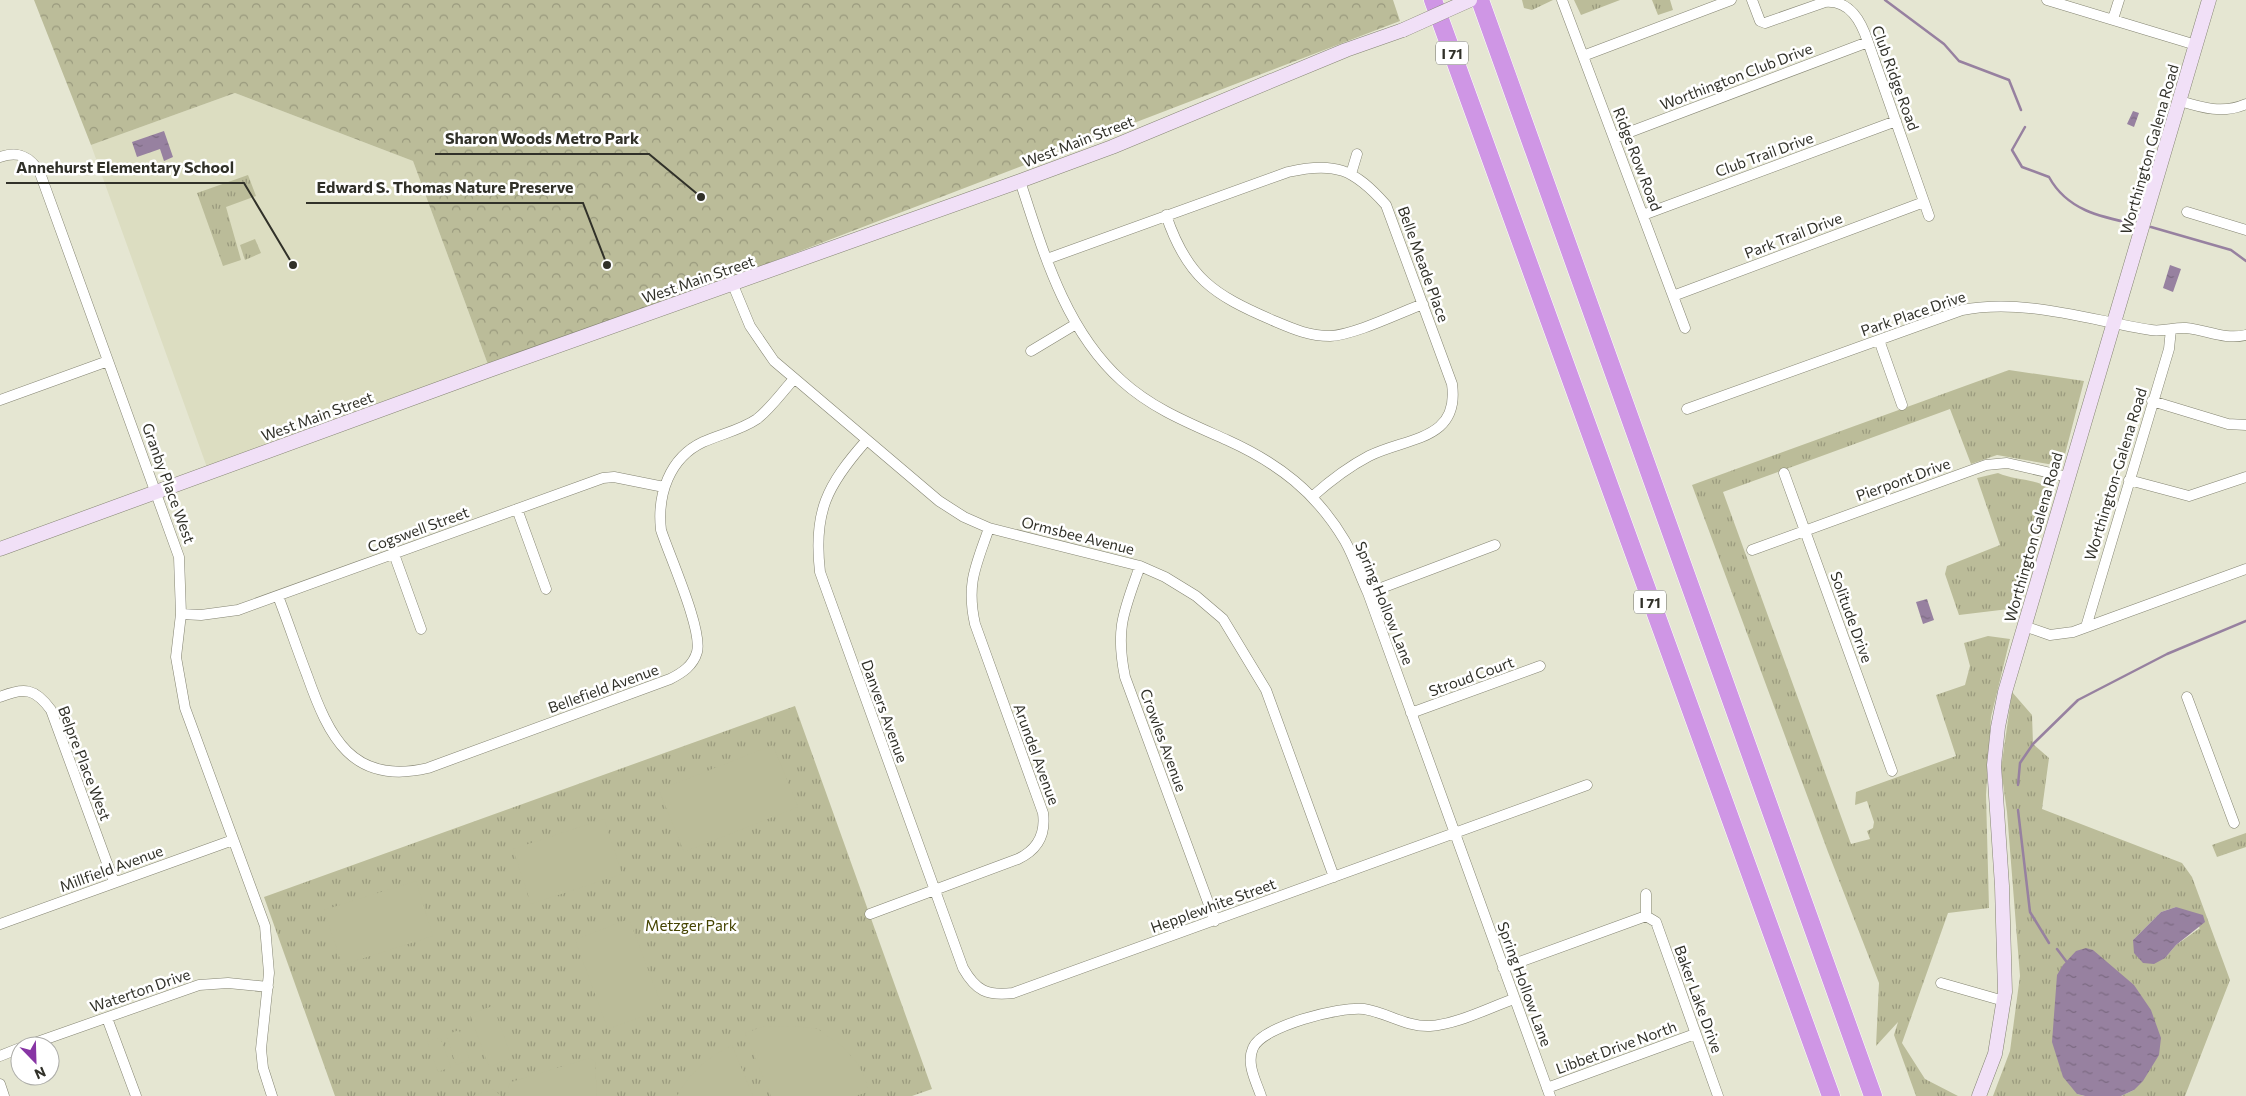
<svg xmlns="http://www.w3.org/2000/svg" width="2246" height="1096" font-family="Commissioner,sans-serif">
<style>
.built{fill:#dcddc1}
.grass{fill:url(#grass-tufts);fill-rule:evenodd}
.forest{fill:url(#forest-crowns)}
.garden{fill:#bbbc99}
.water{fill:url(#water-ripples)}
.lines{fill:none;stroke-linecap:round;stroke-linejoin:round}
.stream{stroke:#9781a0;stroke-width:2.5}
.street-casing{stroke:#848472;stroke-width:11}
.secondary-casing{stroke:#848472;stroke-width:15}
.highway-casing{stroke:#fff;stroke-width:19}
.street{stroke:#fff;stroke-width:10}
.secondary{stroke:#f1e0f7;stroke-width:14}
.highway{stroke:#cf96e5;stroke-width:18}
.secondary-bridge-casing{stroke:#848472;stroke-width:15;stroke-linecap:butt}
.secondary-bridge{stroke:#f1e0f7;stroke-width:14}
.labels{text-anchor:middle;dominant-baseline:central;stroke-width:5;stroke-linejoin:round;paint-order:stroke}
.shield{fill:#fff;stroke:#6f6f69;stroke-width:1}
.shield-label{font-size:14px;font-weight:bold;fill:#313129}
.street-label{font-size:15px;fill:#313129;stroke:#fff}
.park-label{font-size:15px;fill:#444300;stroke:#fff}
.leader{fill:none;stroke:#313129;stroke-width:2}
.callout-dot{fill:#313129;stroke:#fff;stroke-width:2}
.callout-label{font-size:16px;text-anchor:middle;font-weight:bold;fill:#313129;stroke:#fff;stroke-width:5;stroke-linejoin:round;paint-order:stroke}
</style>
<defs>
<pattern id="grass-tufts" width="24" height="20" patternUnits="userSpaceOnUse" patternTransform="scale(1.25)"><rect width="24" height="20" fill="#bbbc99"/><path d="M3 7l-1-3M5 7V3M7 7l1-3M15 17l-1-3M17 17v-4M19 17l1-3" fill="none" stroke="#99997d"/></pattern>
<pattern id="forest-crowns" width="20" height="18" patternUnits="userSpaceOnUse" patternTransform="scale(1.25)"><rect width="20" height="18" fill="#bbbc99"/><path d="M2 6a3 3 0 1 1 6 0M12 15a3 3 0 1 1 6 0" fill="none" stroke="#99997d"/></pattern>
<pattern id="water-ripples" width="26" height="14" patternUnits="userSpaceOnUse" patternTransform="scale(1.25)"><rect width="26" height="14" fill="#9781a0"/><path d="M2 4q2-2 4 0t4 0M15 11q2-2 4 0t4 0" fill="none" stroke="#7c6a82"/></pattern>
</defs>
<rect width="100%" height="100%" fill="#e5e6d2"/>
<!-- built -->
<path class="built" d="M235,93L413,161L490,370L209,473L91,145Z"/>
<!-- grass -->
<path class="grass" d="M1522,0H1553L1532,10L1524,8Z
M1574,0H1620L1581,15Z
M1652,0H1670L1673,10L1658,15Z
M248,175L256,196L226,207L241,260L223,266L197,193Z
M255,239L261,253L245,260L240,245Z
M2009,370L2084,381L2063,462L2054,465L1997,455L1971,464L1950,409L1723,492L1851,844L1870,839L1867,831L1873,828L1874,822L1867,801L1855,805L1856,792L1956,756L1936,695L1965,685L1970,666L1964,643L1988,636L2010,639L1991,717L1986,795L1989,908L1948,913L1902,1043L1925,1079L1958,1096H1916L1894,1035L1898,1022L1876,1046L1879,983L1828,852L1692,485Z
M1998,473C2016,481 2038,478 2053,491L2017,608L1959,615L1945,574L1947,566L2000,545L1977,478Z
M2012,692L2032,715L2033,744L2049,758L2042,809L2182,863L2192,877L2230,980L2185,1096H2121L2134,1090L2077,1094L2085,1096H1993L2010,1051L2020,976L2007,812L2001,769ZM2176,907L2200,928L2176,945L2165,958L2133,940L2161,912Z
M795,706L932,1089L912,1096H335L264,897Z
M2246,833V847L2217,857L2212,845Z"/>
<!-- forest -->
<path class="forest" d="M34,0H1393L1400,21L490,370L413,161L235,93L91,145Z"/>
<!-- garden -->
<path class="garden" d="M773,745L798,807L684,852L659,790Z
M604,819L622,874L531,904L513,849Z
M416,881L433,936L342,965L324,910Z
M629,919L663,1009L608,1029L575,940Z
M493,1006L512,1058L489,1067L470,1014Z
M794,1026L818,1029L843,1047L857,1063L865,1077L868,1092L855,1096H771L745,1033L762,1027Z
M459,1030L470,1060L456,1065L446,1035Z
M440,1037L451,1067L438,1072L427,1042Z
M732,1045L753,1096H677C690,1072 708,1057 732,1045Z
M590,1058L595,1062L597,1096H509L507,1089L511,1082Z
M493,1089L501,1096H473Z"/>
<!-- water -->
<path class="water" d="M2133,111L2139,113L2134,127L2127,124Z
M164,131L173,157L164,161L160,149L137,157L132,142Z
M2170,265L2181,269L2173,292L2163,288Z
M1927,599L1934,620L1923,624L1916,602Z
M2176,907L2203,915L2205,922L2176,945L2165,958L2154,964L2143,963L2134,953L2133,940L2161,912Z
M2086,948L2093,950L2134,985L2151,1010L2161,1038L2159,1055L2143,1081L2134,1090L2121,1096H2085L2077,1094L2063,1077L2052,1042L2057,975L2063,965L2076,951Z"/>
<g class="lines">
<!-- stream -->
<path class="stream" d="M1885,0L1944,44L1959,61L2009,80L2021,110
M2025,127L2012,150L2022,167L2049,177C2067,210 2100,217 2135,224
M2151,227L2231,250L2246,261
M2018,785L2020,763L2033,744L2078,700L2167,654L2246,621
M2018,810L2030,912L2049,943
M2057,949L2066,961"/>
<!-- street casing -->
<g class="street-casing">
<path id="street" d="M1562,0L1685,328
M1752,0L1760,21L1765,23L1825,2C1850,0 1861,21 1868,42L1929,216
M2047,0L2196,45
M2113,19L2119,0
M1583,56L1731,0
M2180,101C2203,108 2223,114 2246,104
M1614,138L1868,42
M0,157C18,151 30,156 40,173L179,557L181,614L176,657L185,708L265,926L269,973L261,1049L263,1068L272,1096
M1351,174L1357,154
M1020,181C1043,251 1065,330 1122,381C1153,409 1189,423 1227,440C1278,463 1316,492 1345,541C1354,557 1360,576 1368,593L1550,1096
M2187,212L2246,230
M1166,215C1187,278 1214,295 1272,320C1291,328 1308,336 1330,336C1354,335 1399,313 1423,304
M1643,215L1896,121
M1047,259L1288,172C1335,161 1354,169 1386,205L1452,384C1460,441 1407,437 1369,456C1348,467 1331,480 1313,496
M733,285L750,326L774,361L939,501L964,517L989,528L1140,566L1165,577L1196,596L1223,619L1266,690L1334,877
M1673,296L1924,202
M1879,340L1902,405
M1031,351L1076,324
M0,400L108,361
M2152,401L2228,424L2246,425
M1687,409L1962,310C2025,298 2089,320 2151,330C2163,332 2174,327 2186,328C2207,330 2224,340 2246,335
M866,441C827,485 813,512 820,572L963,968C976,991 987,996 1013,993L1587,785
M1784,473L1892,771
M2129,480L2189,496L2246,477
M517,509L546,589
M1752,550L1986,465L2007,463L2068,477
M394,554L421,629
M1140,566C1124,611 1115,628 1125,677L1215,921
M1368,593L1495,545
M278,596C288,622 297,649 307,675C329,737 352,786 428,768L670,679C682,673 693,666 697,652C703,630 669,555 661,530C657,495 669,458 703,442C721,434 741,430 757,419C771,408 782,392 794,379
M181,614L201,615L238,610L603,478L614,477L664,487
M2024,626L2050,635L2073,632L2246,569
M2086,627L2169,349L2171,329
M0,697C24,687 35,688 51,710L114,882
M2187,697L2234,823
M1411,713L1540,666
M1646,894V916
M870,914L1018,859C1037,850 1046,835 1043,813L975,624C966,583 976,566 989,528
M1646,916L1656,922L1718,1096
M0,924L233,840
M1503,968L1646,916
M1941,983L2004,1001
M107,1018L136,1096
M26,1046L199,985L228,983L268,987
M0,1056L20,1048
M0,1084L4,1096
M1547,1088L1695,1034
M1261,1096C1256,1081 1246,1064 1253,1048C1262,1026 1341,1006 1364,1009C1388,1013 1406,1027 1430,1026C1458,1024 1488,1008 1514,999"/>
</g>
<!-- secondary casing -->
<g class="secondary-casing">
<path id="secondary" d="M0,549L490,370L1020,181L1112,147L1346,50L1403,30
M1979,1096L1995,1054L2005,992L2002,886L1994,765L1998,727L2005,692L2209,0"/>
</g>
<!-- highway casing -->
<g class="highway-casing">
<path id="highway" d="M1433,0L1831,1096
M1480,0L1873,1096"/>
</g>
<!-- street -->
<use href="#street" class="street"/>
<!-- secondary -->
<use href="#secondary" class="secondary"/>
<!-- highway -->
<use href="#highway" class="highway"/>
<!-- secondary-bridge casing -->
<g class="secondary-bridge-casing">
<path id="secondary-bridge" d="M1403,30L1470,0"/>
</g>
<!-- secondary-bridge -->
<use href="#secondary-bridge" class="secondary-bridge"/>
</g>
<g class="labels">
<!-- shield labels -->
<g class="shield">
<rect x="1436" y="41.5" width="32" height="23" rx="4"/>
<rect x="1634" y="590.5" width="32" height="23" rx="4"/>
</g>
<g class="shield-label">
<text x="1452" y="53">I 71</text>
<text x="1650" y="602">I 71</text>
</g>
<!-- street labels -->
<g class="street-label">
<text transform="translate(1736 76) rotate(-21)">Worthington Club Drive</text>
<text transform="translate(1896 78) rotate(70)">Club Ridge Road</text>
<text transform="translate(1078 141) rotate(-21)">West Main Street</text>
<text transform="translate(2149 149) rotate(-74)">Worthington Galena Road</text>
<text transform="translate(1764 154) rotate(-20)">Club Trail Drive</text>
<text transform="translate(1638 159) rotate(69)">Ridge Row Road</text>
<text transform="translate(1793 235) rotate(-21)">Park Trail Drive</text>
<text transform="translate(1424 264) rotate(70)">Belle Meade Place</text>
<text transform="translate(698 279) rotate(-19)">West Main Street</text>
<text transform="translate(1913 313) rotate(-19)">Park Place Drive</text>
<text transform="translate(317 416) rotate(-20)">West Main Street</text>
<text transform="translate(2115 474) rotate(-73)">Worthington-Galena Road</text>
<text transform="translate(1903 479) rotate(-20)">Pierpont Drive</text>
<text transform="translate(169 483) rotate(70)">Granby Place West</text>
<text transform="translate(418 529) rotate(-20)">Cogswell Street</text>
<text transform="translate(1078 535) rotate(14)">Ormsbee Avenue</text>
<text transform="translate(2033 537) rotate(-74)">Worthington Galena Road</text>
<text transform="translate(1385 603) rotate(68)">Spring Hollow Lane</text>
<text transform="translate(1852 617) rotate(70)">Solitude Drive</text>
<text transform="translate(1471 676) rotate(-20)">Stroud Court</text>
<text transform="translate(603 688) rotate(-20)">Bellefield Avenue</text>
<text transform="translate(885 711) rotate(70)">Danvers Avenue</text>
<text transform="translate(1164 740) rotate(70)">Crowles Avenue</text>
<text transform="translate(1037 754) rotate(70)">Arundel Avenue</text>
<text transform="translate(85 763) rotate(69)">Belpre Place West</text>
<text transform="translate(111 868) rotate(-20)">Millfield Avenue</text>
<text transform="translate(1213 905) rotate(-20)">Hepplewhite Street</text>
<text transform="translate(1525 984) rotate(70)">Spring Hollow Lane</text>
<text transform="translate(140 990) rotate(-19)">Waterton Drive</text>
<text transform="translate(1699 999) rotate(70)">Baker Lake Drive</text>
<text transform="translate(1616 1047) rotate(-20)">Libbet Drive North</text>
</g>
<!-- park labels -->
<g class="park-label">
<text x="691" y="925">Metzger Park</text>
</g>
</g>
<!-- callouts -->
<path class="leader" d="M701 197L649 154H435M293 265L244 183H6M607 265L583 203H306"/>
<g class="callout-dot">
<circle cx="701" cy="197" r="5"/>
<circle cx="293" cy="265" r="5"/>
<circle cx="607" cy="265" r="5"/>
</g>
<g class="callout-label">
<text x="542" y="144">Sharon Woods Metro Park</text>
<text x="125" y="173">Annehurst Elementary School</text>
<text x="445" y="193">Edward S. Thomas Nature Preserve</text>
</g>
<!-- north arrow -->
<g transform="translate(35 1061) rotate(157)"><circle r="24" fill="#ffffff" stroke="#adada9"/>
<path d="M0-4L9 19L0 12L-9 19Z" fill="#8735a4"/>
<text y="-8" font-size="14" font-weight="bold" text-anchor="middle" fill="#313129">N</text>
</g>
</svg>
